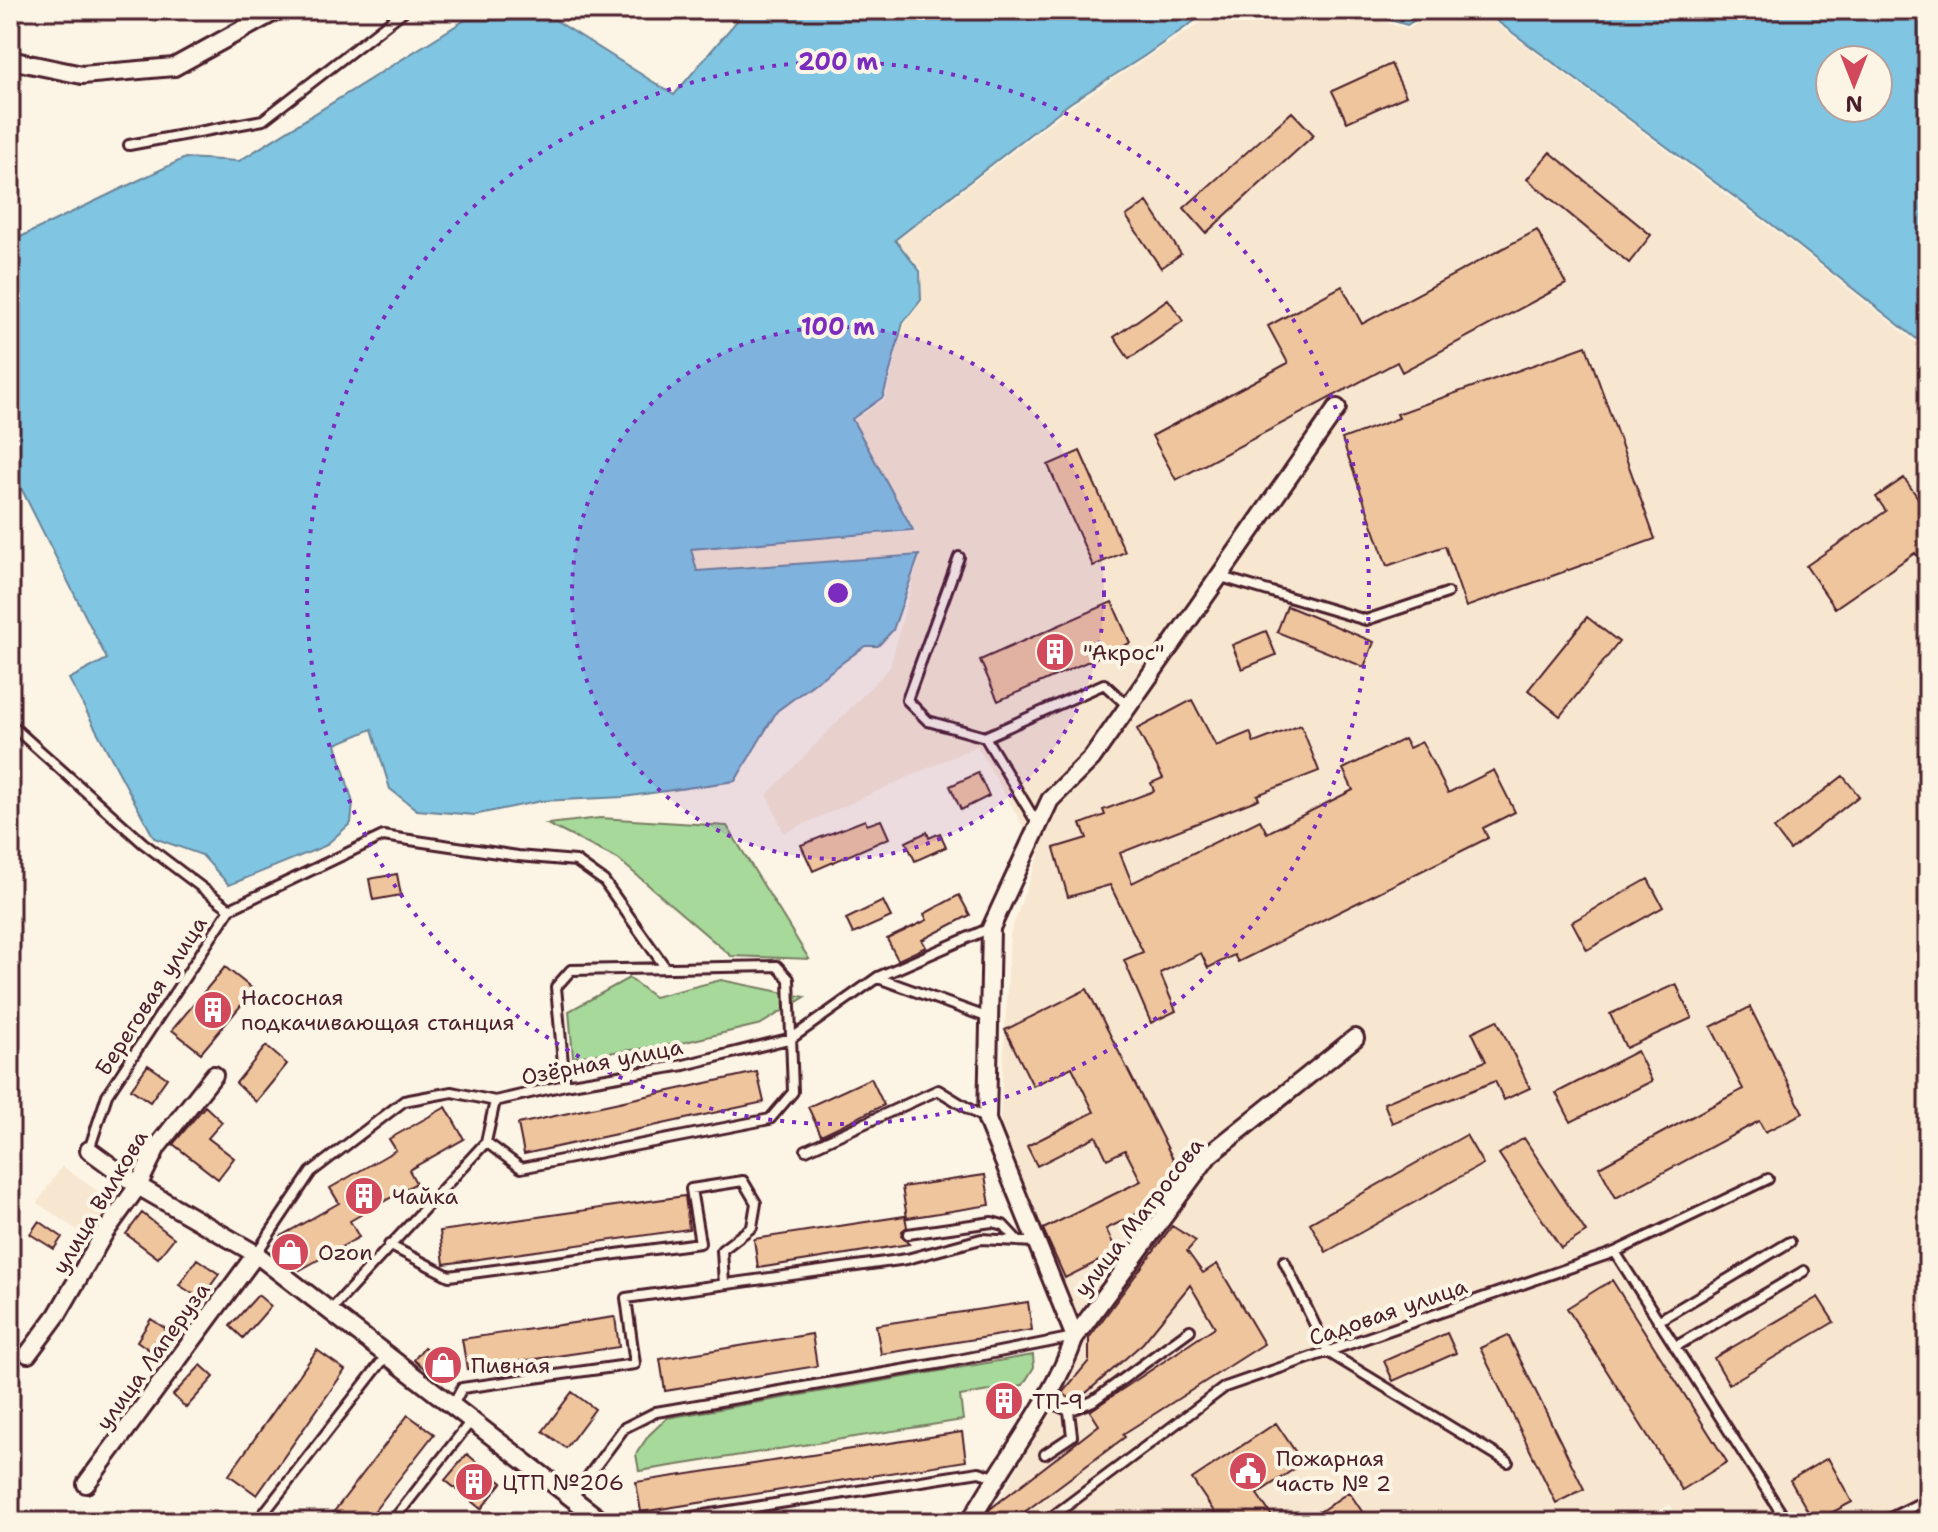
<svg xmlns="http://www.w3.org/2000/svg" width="1938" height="1532" font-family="'Shantell Sans',sans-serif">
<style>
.built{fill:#f8e7d0}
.green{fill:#a6d99a;stroke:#787c62;stroke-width:2}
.water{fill:#80c5e1;stroke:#6a8398;stroke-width:2;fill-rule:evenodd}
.building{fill:#efc59e;stroke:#4a1f2b;stroke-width:2}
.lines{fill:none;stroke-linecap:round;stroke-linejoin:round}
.lane-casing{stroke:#4a1f2b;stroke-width:14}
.street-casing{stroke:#4a1f2b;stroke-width:22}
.lane{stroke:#fcf5e5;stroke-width:8}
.street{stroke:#fcf5e5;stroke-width:16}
.ring{fill:none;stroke:#7b2cbf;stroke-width:4;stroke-dasharray:4 8}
.labels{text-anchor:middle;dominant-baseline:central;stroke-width:8;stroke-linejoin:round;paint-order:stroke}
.poi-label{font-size:22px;fill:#4a1f2b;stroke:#fcf5e5;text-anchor:start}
.street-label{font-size:22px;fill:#4a1f2b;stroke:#fcf5e5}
.centre{fill:#7b2cbf;stroke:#fcf5e5;stroke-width:4}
.ring-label{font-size:24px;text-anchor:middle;font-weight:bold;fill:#7b2cbf;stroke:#fcf5e5;stroke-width:8;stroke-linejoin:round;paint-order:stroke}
</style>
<rect width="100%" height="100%" fill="#fcf5e5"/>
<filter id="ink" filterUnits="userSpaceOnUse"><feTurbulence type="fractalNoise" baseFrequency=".0125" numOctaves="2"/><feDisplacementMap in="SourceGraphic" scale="16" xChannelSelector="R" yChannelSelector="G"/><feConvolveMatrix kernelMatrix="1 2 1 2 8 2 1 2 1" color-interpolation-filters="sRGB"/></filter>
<g filter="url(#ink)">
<!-- built -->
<path class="built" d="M1220,10H1344L1408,29L1439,10H1478L1786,239L1928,352V1522H1681L1670,1505L1637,1522H1483L1480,1517L1471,1522H987L1084,1350L1000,1121L1010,934L1039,854L977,746L784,833L767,795L890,667L920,554L697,571L691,549L916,532L853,421L885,399L905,324L922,301V270L897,241L1072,106Z
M62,1166L113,1202L89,1238L37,1203Z"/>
<!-- green -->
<path class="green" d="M600,818L727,826L809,959L731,956L618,859L547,824Z
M629,978L654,997L721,980L805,997L761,1024L673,1045L573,1057L569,1011Z
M1033,1355L1034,1367L1023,1385L960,1396L963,1420L639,1471L636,1454L649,1435L667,1418Z"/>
<!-- water -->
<path class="water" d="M746,10H1210L1143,57L1070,103L895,240L920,271L921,300L903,323L883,397L852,419L913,530L691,549L697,571L919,555L893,630L878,646H865L777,711L735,781L624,797L541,801L474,815L417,810L390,789L372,729L336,744L353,803L351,823L325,846L229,885L202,855L154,838L69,679L107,659L10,466V242L185,158L239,161L465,20L552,18L674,95Z
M1356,10H1431L1407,25Z
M1482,10H1928V348L1770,223ZM1830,60H1878V108H1830Z"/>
<!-- building -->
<path class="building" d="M1391,64L1406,96L1347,122L1332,91Z
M1292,112L1314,135L1206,233L1184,208Z
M1550,152L1651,235L1629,263L1527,179Z
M1147,202L1181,254L1161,268L1126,216Z
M1537,230L1566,284L1402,372L1397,362L1176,480L1152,436L1288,363L1268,326L1342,286L1362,324Z
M1168,299L1183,321L1129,359L1114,337Z
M1586,346L1655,539L1466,607L1445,546L1387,566L1342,439L1399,418L1397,414Z
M1080,451L1125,552L1093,566L1048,465Z
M1904,478L1928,512V572L1915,553L1835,608L1806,566L1886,511L1876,497Z
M1112,602L1130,643L998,701L980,660Z
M1287,606L1374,642L1364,667L1277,632Z
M1587,617L1619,642L1560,716L1528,690Z
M1266,631L1276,655L1242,669L1232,645Z
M1192,700L1216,746L1250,732L1254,743L1301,725L1319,771L1257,795L1259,799L1120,853L1132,883L1260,820L1267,833L1353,790L1343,769L1404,739L1409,748L1422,742L1448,793L1494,770L1515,812L1483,828L1488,838L1238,962L1234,955L1208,968L1201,953L1160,973L1176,1011L1151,1023L1124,960L1143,952L1110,885L1068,897L1054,848L1087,838L1081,824L1105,815L1103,810L1154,791L1151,783L1163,778L1137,729Z
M978,773L989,796L961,810L950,786Z
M1843,776L1859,796L1790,850L1774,829Z
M865,820L867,825L881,820L889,838L813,871L801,845Z
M927,832L929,838L940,833L946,847L915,861L906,842Z
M397,874L401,895L373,900L369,879Z
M1648,879L1663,907L1587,950L1572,922Z
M959,895L970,915L922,940L926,947L898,960L887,939L927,920L924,914Z
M883,901L891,917L853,934L846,919Z
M225,967L254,990L201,1053L172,1030Z
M1676,984L1692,1018L1626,1048L1610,1014Z
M1087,989L1181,1175L1161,1202L1106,1229L1117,1252L1065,1278L1043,1229L1141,1181L1125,1150L1107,1159L1096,1136L1037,1166L1027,1146L1094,1112L1072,1067L1033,1086L1005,1030Z
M1750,1007L1803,1113L1765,1132L1759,1121L1616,1198L1599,1167L1743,1089L1711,1027Z
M1497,1020L1530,1088L1504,1100L1495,1081L1392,1123L1384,1103L1486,1061L1472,1032Z
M266,1046L287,1064L256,1102L236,1083Z
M1637,1051L1652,1081L1571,1122L1556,1093Z
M148,1065L167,1078L150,1102L131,1089Z
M757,1072L764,1102L524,1154L518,1124Z
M871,1078L884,1105L821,1135L808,1107Z
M205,1106L222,1122L208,1138L234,1158L218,1179L173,1144Z
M446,1107L464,1139L409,1170L416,1183L350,1221L359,1237L300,1270L281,1236L339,1203L330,1188L396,1150L389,1139Z
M1466,1135L1483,1164L1326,1252L1310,1223Z
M1524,1138L1586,1232L1561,1248L1499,1154Z
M985,1175L990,1205L907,1218L902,1187Z
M685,1196L689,1229L444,1264L440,1231Z
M142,1213L174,1238L158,1258L126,1234Z
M905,1216L907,1227L902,1231L901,1236L909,1244L758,1268L754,1239Z
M39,1221L62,1237L54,1249L30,1234Z
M1172,1226L1196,1241L1187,1251L1203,1273L1217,1264L1264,1344L1123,1434L1125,1437L1011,1522H983L990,1509L1099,1425L1090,1411L1215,1327L1190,1285L1143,1343L1078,1400L1074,1401L1062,1393L1089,1361V1338Z
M197,1259L219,1274L201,1299L179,1285Z
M1612,1280L1727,1462L1682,1490L1567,1308Z
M258,1295L271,1306L243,1338L230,1326Z
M1818,1297L1834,1322L1729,1384L1714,1358Z
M1028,1302L1032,1330L881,1354L876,1325Z
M615,1317L619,1347L467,1369L462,1339Z
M151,1319L166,1329L151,1351L137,1341Z
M1447,1333L1456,1353L1393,1381L1384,1361Z
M812,1334L817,1366L665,1391L660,1359Z
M1508,1335L1584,1489L1556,1503L1480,1348Z
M424,1347L447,1365L437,1378L414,1360Z
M317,1350L345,1370L257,1495L229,1475Z
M201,1365L214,1377L186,1408L173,1395Z
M1015,1391L1018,1407L992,1411L990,1395Z
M572,1392L595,1409L566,1448L543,1431Z
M408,1415L434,1434L395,1484L366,1522H326Z
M1276,1423L1303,1463L1257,1494L1276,1522H1221L1192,1479Z
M962,1432L966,1461L641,1512L636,1482Z
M467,1454L502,1483L481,1509L445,1480Z
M1828,1458L1852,1502L1814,1522L1790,1480Z
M1349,1492L1369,1522H1305Z"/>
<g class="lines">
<!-- lane casing -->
<g class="lane-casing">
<path id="lane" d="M129,145L263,120L405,10
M959,557L907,700L928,721L985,737
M1221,577L1366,620L1447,593
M10,724L143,843L230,909
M1038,825L985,737L1104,684L1128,706
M230,909L383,836L518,856L576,861L604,881L665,967
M878,978L989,1018
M486,1142L495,1101
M89,1150L107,1095L230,909
M806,1150L938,1090L987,1120
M908,1234L992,1222L1003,1225L1018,1241
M389,1245L449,1276L700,1243L691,1189L743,1181L756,1203L752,1227L722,1250L724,1284
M1615,1252L1787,1522
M256,1254L311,1172L404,1101L452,1092L495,1101L565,1085L684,1065L792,1038L878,977L990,928
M1284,1261L1328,1352L1508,1462
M330,1311L486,1142L521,1168L770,1119L793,1092L789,979L777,966L571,970L556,987L565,1085
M1658,1321L1790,1242
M1675,1347L1804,1271
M1045,1400L1069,1411L1093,1401L1190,1330
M453,1405L462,1388L635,1364L626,1298L907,1259L981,1239L1034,1242
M1045,1454L1072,1436L1069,1411
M572,1498L624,1428L656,1412L943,1363L1074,1337
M257,1522L387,1355
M392,1522L471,1421
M659,1522L979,1472L995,1477
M1045,1522L1225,1387L1615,1252L1768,1179
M1882,1522L1928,1499"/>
</g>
<!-- street casing -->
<g class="street-casing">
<path id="street" d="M10,60L82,75L174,67L278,10
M89,1150L138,1186L256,1254L603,1522
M1075,1337L987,1120L991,928L1050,800L1092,758L1337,408
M28,1354L57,1315L105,1232L138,1186L157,1147L214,1075
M86,1484L256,1254
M970,1522C1003,1462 1053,1401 1075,1337L1209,1155L1355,1038"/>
</g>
<!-- lane -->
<use href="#lane" class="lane"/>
<!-- street -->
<use href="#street" class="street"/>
</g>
</g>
<!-- distance rings -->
<circle cx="838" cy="593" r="266" fill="#7b2cbf" fill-opacity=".12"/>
<g class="ring">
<circle cx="838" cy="593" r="266"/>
<circle cx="838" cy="593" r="531"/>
</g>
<!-- icons -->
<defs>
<g id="building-disc" transform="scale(2)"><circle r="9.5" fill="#d1495b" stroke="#fcf5e5"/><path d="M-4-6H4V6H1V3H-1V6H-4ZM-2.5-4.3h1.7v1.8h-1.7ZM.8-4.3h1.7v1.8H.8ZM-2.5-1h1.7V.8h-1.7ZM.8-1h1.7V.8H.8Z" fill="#fff"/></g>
<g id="shop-disc" transform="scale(2)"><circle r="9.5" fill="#d1495b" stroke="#fcf5e5"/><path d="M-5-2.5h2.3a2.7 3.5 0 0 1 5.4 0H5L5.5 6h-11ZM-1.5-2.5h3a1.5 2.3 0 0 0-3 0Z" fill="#fff"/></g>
<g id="civic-disc" transform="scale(2)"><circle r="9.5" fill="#d1495b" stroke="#fcf5e5"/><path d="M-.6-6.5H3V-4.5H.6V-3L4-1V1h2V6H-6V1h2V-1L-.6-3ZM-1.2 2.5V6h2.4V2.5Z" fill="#fff"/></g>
</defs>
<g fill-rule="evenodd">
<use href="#building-disc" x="1055" y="652"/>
<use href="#building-disc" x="213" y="1010"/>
<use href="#building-disc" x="364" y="1196"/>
<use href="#shop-disc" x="290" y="1252"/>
<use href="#shop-disc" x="443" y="1365"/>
<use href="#building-disc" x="1004" y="1401"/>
<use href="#civic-disc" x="1248" y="1471"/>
<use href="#building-disc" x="474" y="1482"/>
</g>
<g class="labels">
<!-- poi labels -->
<g class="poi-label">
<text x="1083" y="652">"Акрос"</text>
<text x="241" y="997">Насосная<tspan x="241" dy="25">подкачивающая станция</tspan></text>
<text x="392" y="1196">Чайка</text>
<text x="318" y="1252">Ozon</text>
<text x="471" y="1365">Пивная</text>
<text x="1032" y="1401">ТП-9</text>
<text x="1276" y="1458">Пожарная<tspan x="1276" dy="25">часть № 2</tspan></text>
<text x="502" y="1482">ЦТП №206</text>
</g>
<!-- street labels -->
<g class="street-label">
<text transform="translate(151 996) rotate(-57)">Береговая улица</text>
<text transform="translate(602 1062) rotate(-11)">Озёрная улица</text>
<text transform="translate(100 1202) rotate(-59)">улица Вилкова</text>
<text transform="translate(1139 1217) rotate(-52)">улица Матросова</text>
<text transform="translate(1388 1312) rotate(-19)">Садовая улица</text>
<text transform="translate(153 1356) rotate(-54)">улица Лаперуза</text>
</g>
</g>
<circle cx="838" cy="593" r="12" class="centre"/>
<g class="ring-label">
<text x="838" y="70">200 m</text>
<text x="838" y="335">100 m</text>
</g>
<!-- margin -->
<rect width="1938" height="1532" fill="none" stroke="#fcf5e5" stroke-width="40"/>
<rect x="20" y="20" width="1898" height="1492" fill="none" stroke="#4a1f2b" stroke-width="3" filter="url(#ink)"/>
<!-- north arrow -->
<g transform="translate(1854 84) rotate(180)"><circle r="38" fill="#fcf5e5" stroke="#b59f9b" stroke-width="2"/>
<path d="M0-6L14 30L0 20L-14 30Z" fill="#d1495b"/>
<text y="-12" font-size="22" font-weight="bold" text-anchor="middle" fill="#4a1f2b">N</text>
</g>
</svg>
